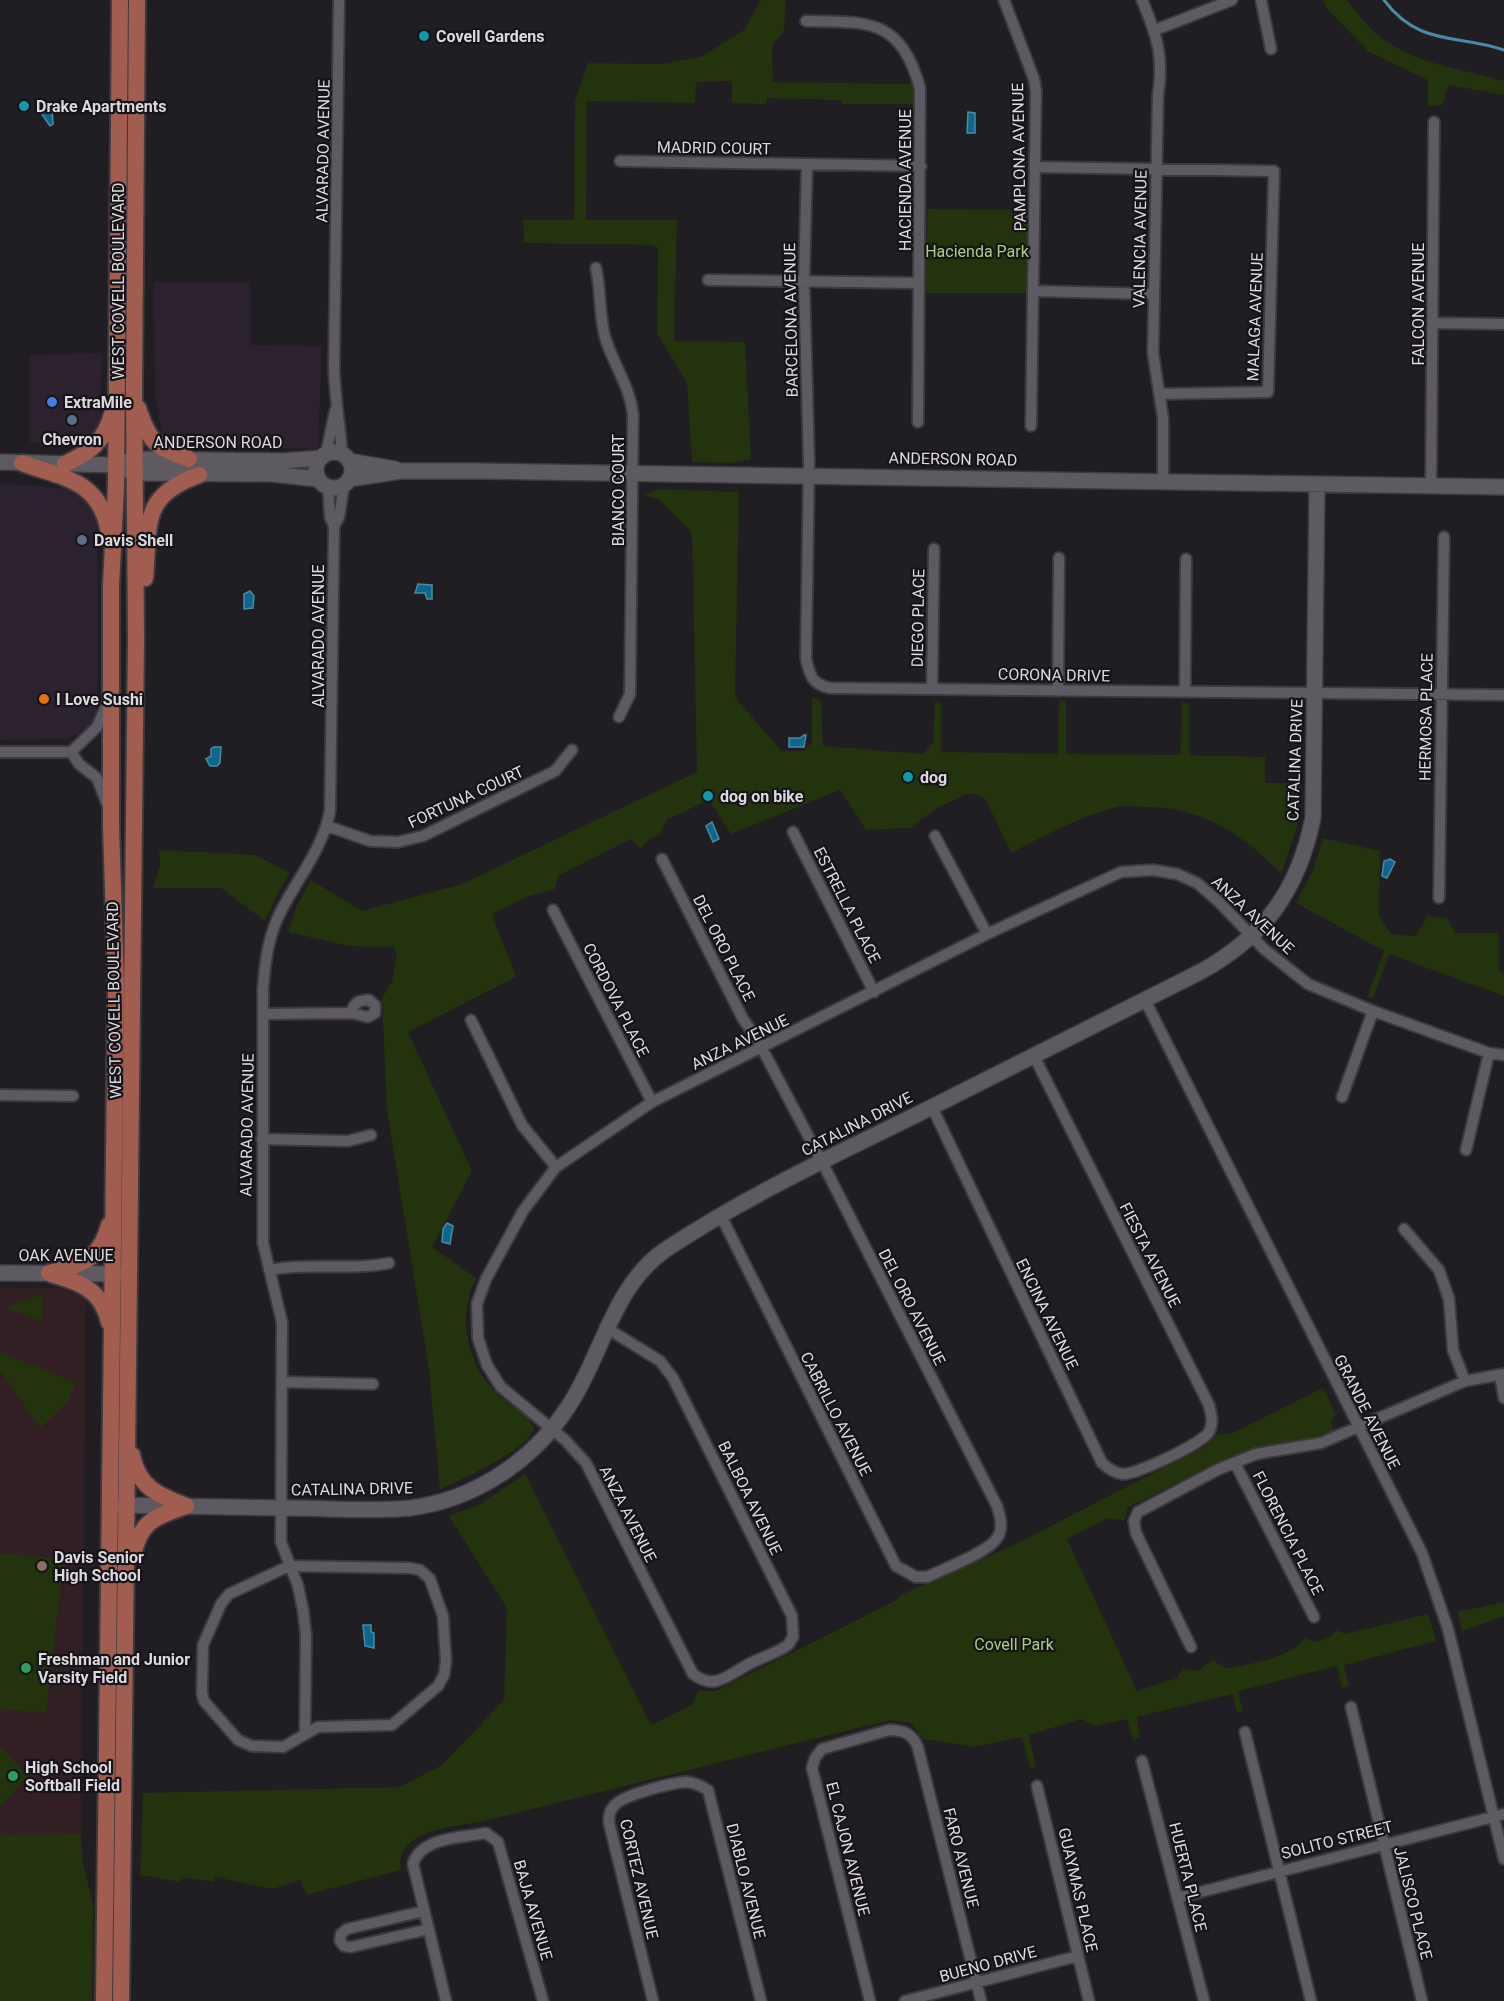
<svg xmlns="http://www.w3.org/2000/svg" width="1504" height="2001" font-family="Roboto,sans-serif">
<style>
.commercial{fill:#2c212e}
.education{fill:#321f24}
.green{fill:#23330d}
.water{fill:#0d678c;stroke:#4b8aa5;stroke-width:1.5}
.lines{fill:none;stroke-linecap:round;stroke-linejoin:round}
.stream{stroke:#4b8aa5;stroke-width:3}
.street-casing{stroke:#3c3a3e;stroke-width:14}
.secondary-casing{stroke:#3c3a3e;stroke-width:18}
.primary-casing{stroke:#3c3a3e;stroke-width:20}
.street{stroke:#5e5a61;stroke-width:10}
.secondary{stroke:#5e5a61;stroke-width:15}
.primary{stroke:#a25d51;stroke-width:16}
.culture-dot{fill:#0f9aa8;stroke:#171419;stroke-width:2}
.shop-dot{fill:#3f7fe0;stroke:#171419;stroke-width:2}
.service-dot{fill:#5c6f8a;stroke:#171419;stroke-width:2}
.food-dot{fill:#e8710a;stroke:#171419;stroke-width:2}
.education-dot{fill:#8d6e63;stroke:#171419;stroke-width:2}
.leisure-dot{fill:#2e9e5b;stroke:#171419;stroke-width:2}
.labels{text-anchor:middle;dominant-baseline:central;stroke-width:4.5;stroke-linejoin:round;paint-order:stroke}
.poi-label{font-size:16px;font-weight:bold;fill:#dcdade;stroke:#171419;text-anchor:start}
.street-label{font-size:16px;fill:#dcdade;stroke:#171419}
.park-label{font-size:16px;fill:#a7d277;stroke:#171419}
</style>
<rect width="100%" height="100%" fill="#201d23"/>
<!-- commercial -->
<path class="commercial" d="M153,282H250L251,345L322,346L318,447L313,449L180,445L168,442L162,434L155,395Z
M102,353L100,425L89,441L82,444L30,443V355Z
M0,484L32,485L73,490L82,494L97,514L98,653L96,715L87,731L66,739L0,740Z"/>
<!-- education -->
<path class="education" d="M0,1288H65L86,1299L81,1834L0,1835Z"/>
<!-- green -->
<path class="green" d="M761,0H786L784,30L772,46L773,82L914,84L915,104H842V100L767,98L766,104L732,103V81L696,82L695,103L587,101L586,220H677L674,341L745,342L751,459L730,463L692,462L687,383L657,334L658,249L653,245L524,243L523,220H574L575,101L588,63L661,64L701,57L744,30Z
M1323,0H1347C1356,10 1364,23 1374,32C1411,64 1459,68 1504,81V95L1449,85L1442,105L1428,107V80L1369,52L1327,9Z
M927,209L1028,210L1027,293H926Z
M658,489L739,492L735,697L781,751H804L812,742V697L821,702L823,746L923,754L933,743L935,701L941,702V752L1058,754L1059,700L1066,701V754L1180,755L1182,702L1189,703V755L1265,757V783H1301L1297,827L1281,874C1243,834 1202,807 1145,807C1135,807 1123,805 1113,808C1077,818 1044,836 1011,853L986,800L977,794H967L937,808L910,828L866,830L840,790L731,834L709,800L666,820L660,834L647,841L641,849L631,839L558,876L555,889L529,896L492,914L516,977L408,1032L472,1171L432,1247L476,1278C456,1319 467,1367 501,1397C512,1406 530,1415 534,1429C525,1452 463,1478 440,1490L429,1369L387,1111L382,998L392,982L397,954L394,947L349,946L288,932L296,907L311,880L362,911L462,884L697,772L692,533L660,500L644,495Z
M1323,838L1380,851L1379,916L1391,934L1415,936L1428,916L1447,918L1455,933H1499V970L1504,975V996L1389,954L1373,998L1367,997L1384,951L1296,903L1313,870Z
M159,850L256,855L290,873L278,893L265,921L221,888H153L160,865Z
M42,1295L44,1303L41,1321L9,1309L10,1305Z
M0,1352L76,1383L67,1403L40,1428L0,1370Z
M1323,1388L1336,1414L1331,1422L1334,1430L1331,1432L1304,1441L1244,1451L1128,1507L1125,1521L1108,1518L1067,1539L1137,1691L1177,1678L1183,1669L1197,1671L1213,1660L1226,1669C1251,1663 1289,1659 1305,1638L1316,1642L1333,1635L1336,1630L1345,1634L1428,1614L1436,1641L1344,1665L1349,1686L1342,1688L1337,1666L1238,1691L1243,1711L1237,1713L1232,1694L1137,1717L1140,1738L1133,1740L1127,1719L1095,1726L1082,1719L1029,1735L1036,1768L1030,1769L1022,1737L975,1747L923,1739L911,1723L890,1720L484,1821C456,1827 394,1829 401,1870L306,1895L301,1880L272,1889L215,1877L214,1882L181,1877L180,1882L140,1875L143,1793L400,1787L442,1765L504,1700L507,1608L449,1516L480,1504L525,1474L651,1725L692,1705L698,1691H716L895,1601L901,1595L1012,1546L1204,1447L1217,1434H1230Z
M0,1553L58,1559L63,1566L46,1713L0,1709Z
M1504,1602V1616L1462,1631L1457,1612Z
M0,1746L25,1772V1780L0,1806Z
M81,1834L83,1862L93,1906L92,2001H0V1835Z"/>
<!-- water -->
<path class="water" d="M48,102L52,108L53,124L50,126L41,113L42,104Z
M968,112L975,113V133H967Z
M418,584L432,585V599H427L425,593H415Z
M250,591L254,596L253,608L244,609V594Z
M804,735H806L804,747H789V738H800Z
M214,747H221L220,763L217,766H210L206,759L211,756V749Z
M712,822L719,839L713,842L706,826Z
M1390,859L1395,862L1387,878L1382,876L1384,861Z
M447,1223L453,1226L450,1244L442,1242L443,1229Z
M363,1625H371V1632L374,1633V1648L365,1646Z"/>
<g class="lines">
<!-- stream -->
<path class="stream" d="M1384,0C1419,47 1458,34 1504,50"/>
<!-- street casing -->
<g class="street-casing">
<path id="street" d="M339,0L334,369C335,398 340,425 342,454
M1004,0L1034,79L1036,91L1031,426
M1142,0C1157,36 1164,56 1158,95L1153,353L1163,418V481
M1261,0L1271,49
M806,21C869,22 900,18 920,88L918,422
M1155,30L1232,0
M620,161L921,166
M807,165L804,281L809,462L806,659C810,676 812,684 830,688L1504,695
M1036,167L1274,171L1268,392L1160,394
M596,268C601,291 599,314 605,337C613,364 630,386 633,415L630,694L619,717
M708,280L919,283
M1034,291L1154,294
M1433,323L1504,324
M326,454L335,411
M1431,486L1434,122
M334,526L339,517L344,485
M932,688L934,549
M1058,691L1059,558
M1185,691L1186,559
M0,752H71L97,727L108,702
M71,752L79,764L97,778L107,804
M327,826L370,841L398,842L423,836L555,771L572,750
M793,832L874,992
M935,836L987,934
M662,859L743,1019L757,1039L822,1162L997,1506C1000,1516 1004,1528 997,1538C989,1552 943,1569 927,1577H916L896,1566L721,1216
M1439,898L1444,537
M553,910L652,1102
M1145,1000L1422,1553L1448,1629L1504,1859
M263,1014L351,1013L368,1017L375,1013V1005L369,1000C358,1000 354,1003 351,1013
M471,1020L522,1125L556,1167
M0,1095L73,1096
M1342,1097L1373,1011
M932,1107L1102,1463C1108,1468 1114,1473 1122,1474C1136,1475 1203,1443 1209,1432C1214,1422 1211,1414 1209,1405L1034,1056
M262,1139L348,1141L371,1135
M1466,1150L1489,1053
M1404,1229L1439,1270L1449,1299L1453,1350L1465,1381
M269,1270C309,1262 350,1271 389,1263
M605,1327L660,1361L673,1378L792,1616L793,1637L788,1645C775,1654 762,1657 749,1664C728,1675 715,1691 693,1674L586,1463L565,1440L501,1387L487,1365L478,1338L477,1304L486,1279L523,1211L556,1167L652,1102L987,934L1121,872L1153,870L1177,874L1197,883L1218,901L1264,949L1308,984L1373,1011L1489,1053L1504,1055
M1500,1375L1504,1398
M283,1382L373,1384
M1235,1463L1314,1617
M289,1566L410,1568L420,1570L430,1579L443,1616L446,1661L444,1675L438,1686L392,1725L318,1727L283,1747L252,1746L238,1740L204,1701L202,1693L203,1645L221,1604L229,1594Z
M1191,1647L1136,1533L1134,1521L1138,1512L1217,1470L1256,1454L1321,1443L1465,1381L1504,1374
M1351,1707L1422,2001
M1245,1732L1311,2001
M305,1733L306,1635L303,1610L298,1586L281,1542L282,1322L263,1243V989C265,962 268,936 281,911C298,878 323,848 330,811L334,526L330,517L328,486
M1142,1761L1204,2001
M1037,1786L1089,2001
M1177,1898L1504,1814
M424,1911L347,1929L341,1934L340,1941L344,1946L351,1947L429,1929
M446,2001L413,1864C421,1837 461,1838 486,1833L498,1842L543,2001
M653,2001L609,1823C609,1816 609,1811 614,1806C622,1795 671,1783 686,1782C694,1782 701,1786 708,1790L761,2001
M870,2001L812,1768L815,1758L822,1749L889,1730C904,1730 913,1734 918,1748L981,2001
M905,2001L1078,1956"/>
</g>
<!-- secondary casing -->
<g class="secondary-casing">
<path id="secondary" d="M316 470a18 18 0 1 1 36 0a18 18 0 1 1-36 0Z
M349,461L395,469
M0,462L116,465L134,459L282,461L321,458
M124,469L135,473L272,474L317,479
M349,479L401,471H478L1504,487
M0,1273L125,1274
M114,1505C172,1506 230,1507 288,1508C328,1508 370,1512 410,1508C474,1500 533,1461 568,1407C602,1357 612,1287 665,1250C743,1198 830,1157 914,1116C1010,1068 1106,1019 1202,971C1266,935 1298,890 1313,818L1317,484"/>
</g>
<!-- primary casing -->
<g class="primary-casing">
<path id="primary" d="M138,408C150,444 155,446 189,459
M22,463C63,478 98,480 108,528
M65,464C89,453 105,441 112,414
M145,578C150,524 140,496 199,475
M49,1273C82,1264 100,1261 109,1225
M51,1274C80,1282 102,1290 109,1322
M132,1455C138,1487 159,1496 186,1506
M133,1555C141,1520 155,1517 186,1506
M104,2001L116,985L111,826V586L116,486L120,0
M121,2001L136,639L134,392L137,0"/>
</g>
<!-- street -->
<use href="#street" class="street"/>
<!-- secondary -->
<use href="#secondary" class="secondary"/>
<!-- primary -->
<use href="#primary" class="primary"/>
</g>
<!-- markers -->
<g class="culture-dot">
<circle cx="424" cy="36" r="6"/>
<circle cx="24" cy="106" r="6"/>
<circle cx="908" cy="777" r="6"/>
<circle cx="708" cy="796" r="6"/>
</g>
<circle class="shop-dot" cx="52" cy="402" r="6"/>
<g class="service-dot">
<circle cx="72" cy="420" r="6"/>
<circle cx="82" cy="540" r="6"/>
</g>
<circle class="food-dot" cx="44" cy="699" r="6"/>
<circle class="education-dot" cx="42" cy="1566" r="6"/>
<g class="leisure-dot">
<circle cx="26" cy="1668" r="6"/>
<circle cx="13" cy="1776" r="6"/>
</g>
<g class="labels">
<!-- poi labels -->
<g class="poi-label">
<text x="436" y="36">Covell Gardens</text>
<text x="36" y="106">Drake Apartments</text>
<text x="64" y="402">ExtraMile</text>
<text x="72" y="439" text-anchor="middle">Chevron</text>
<text x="94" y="540">Davis Shell</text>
<text x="56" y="699">I Love Sushi</text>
<text x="920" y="777">dog</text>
<text x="720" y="796">dog on bike</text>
<text x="54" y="1557">Davis Senior<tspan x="54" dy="18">High School</tspan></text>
<text x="38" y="1659">Freshman and Junior<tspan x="38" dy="18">Varsity Field</tspan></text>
<text x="25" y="1767">High School<tspan x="25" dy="18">Softball Field</tspan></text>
</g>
<!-- street labels -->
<g class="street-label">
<text transform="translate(714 148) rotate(1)">MADRID COURT</text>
<text transform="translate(323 151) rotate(-89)">ALVARADO AVENUE</text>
<text transform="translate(1019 157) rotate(-91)">PAMPLONA AVENUE</text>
<text transform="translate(905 180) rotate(-90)">HACIENDA AVENUE</text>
<text transform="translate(1140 239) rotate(-89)">VALENCIA AVENUE</text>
<text transform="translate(118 281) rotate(-90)">WEST COVELL BOULEVARD</text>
<text transform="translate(1418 304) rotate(-90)">FALCON AVENUE</text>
<text transform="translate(1255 317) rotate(-88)">MALAGA AVENUE</text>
<text transform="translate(791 320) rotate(-91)">BARCELONA AVENUE</text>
<text x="218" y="442">ANDERSON ROAD</text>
<text transform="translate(953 459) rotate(1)">ANDERSON ROAD</text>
<text transform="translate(618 490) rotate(-90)">BIANCO COURT</text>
<text transform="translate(918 618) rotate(-89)">DIEGO PLACE</text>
<text transform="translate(318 636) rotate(-90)">ALVARADO AVENUE</text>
<text transform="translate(1054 675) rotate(1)">CORONA DRIVE</text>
<text transform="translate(1426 717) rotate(-89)">HERMOSA PLACE</text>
<text transform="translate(1295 760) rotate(-88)">CATALINA DRIVE</text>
<text transform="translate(466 797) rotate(-25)">FORTUNA COURT</text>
<text transform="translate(847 905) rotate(63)">ESTRELLA PLACE</text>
<text transform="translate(1253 915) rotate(43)">ANZA AVENUE</text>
<text transform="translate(724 948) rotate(63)">DEL ORO PLACE</text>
<text transform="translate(114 1000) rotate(-91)">WEST COVELL BOULEVARD</text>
<text transform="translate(616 1000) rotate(63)">CORDOVA PLACE</text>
<text transform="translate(740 1042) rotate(-26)">ANZA AVENUE</text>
<text transform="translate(857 1124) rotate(-27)">CATALINA DRIVE</text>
<text transform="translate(247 1125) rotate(-89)">ALVARADO AVENUE</text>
<text x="66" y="1255">OAK AVENUE</text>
<text transform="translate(1150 1255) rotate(63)">FIESTA AVENUE</text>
<text transform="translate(912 1307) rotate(63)">DEL ORO AVENUE</text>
<text transform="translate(1047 1314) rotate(64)">ENCINA AVENUE</text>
<text transform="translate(1367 1412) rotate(63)">GRANDE AVENUE</text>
<text transform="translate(836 1414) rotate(63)">CABRILLO AVENUE</text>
<text transform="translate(352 1489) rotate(-1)">CATALINA DRIVE</text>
<text transform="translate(750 1498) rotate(64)">BALBOA AVENUE</text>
<text transform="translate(628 1514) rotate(63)">ANZA AVENUE</text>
<text transform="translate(1288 1533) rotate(63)">FLORENCIA PLACE</text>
<text transform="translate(1337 1840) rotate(-14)">SOLITO STREET</text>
<text transform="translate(848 1849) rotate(76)">EL CAJON AVENUE</text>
<text transform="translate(961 1858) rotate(76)">FARO AVENUE</text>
<text transform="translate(1188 1877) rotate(76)">HUERTA PLACE</text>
<text transform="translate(639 1879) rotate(77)">CORTEZ AVENUE</text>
<text transform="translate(746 1881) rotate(76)">DIABLO AVENUE</text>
<text transform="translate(1078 1890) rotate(77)">GUAYMAS PLACE</text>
<text transform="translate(1413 1903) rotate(76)">JALISCO PLACE</text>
<text transform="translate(533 1910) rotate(74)">BAJA AVENUE</text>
<text transform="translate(988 1964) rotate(-15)">BUENO DRIVE</text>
</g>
<!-- park labels -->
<g class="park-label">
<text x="977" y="251">Hacienda Park</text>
<text x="1014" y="1644">Covell Park</text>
</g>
</g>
</svg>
